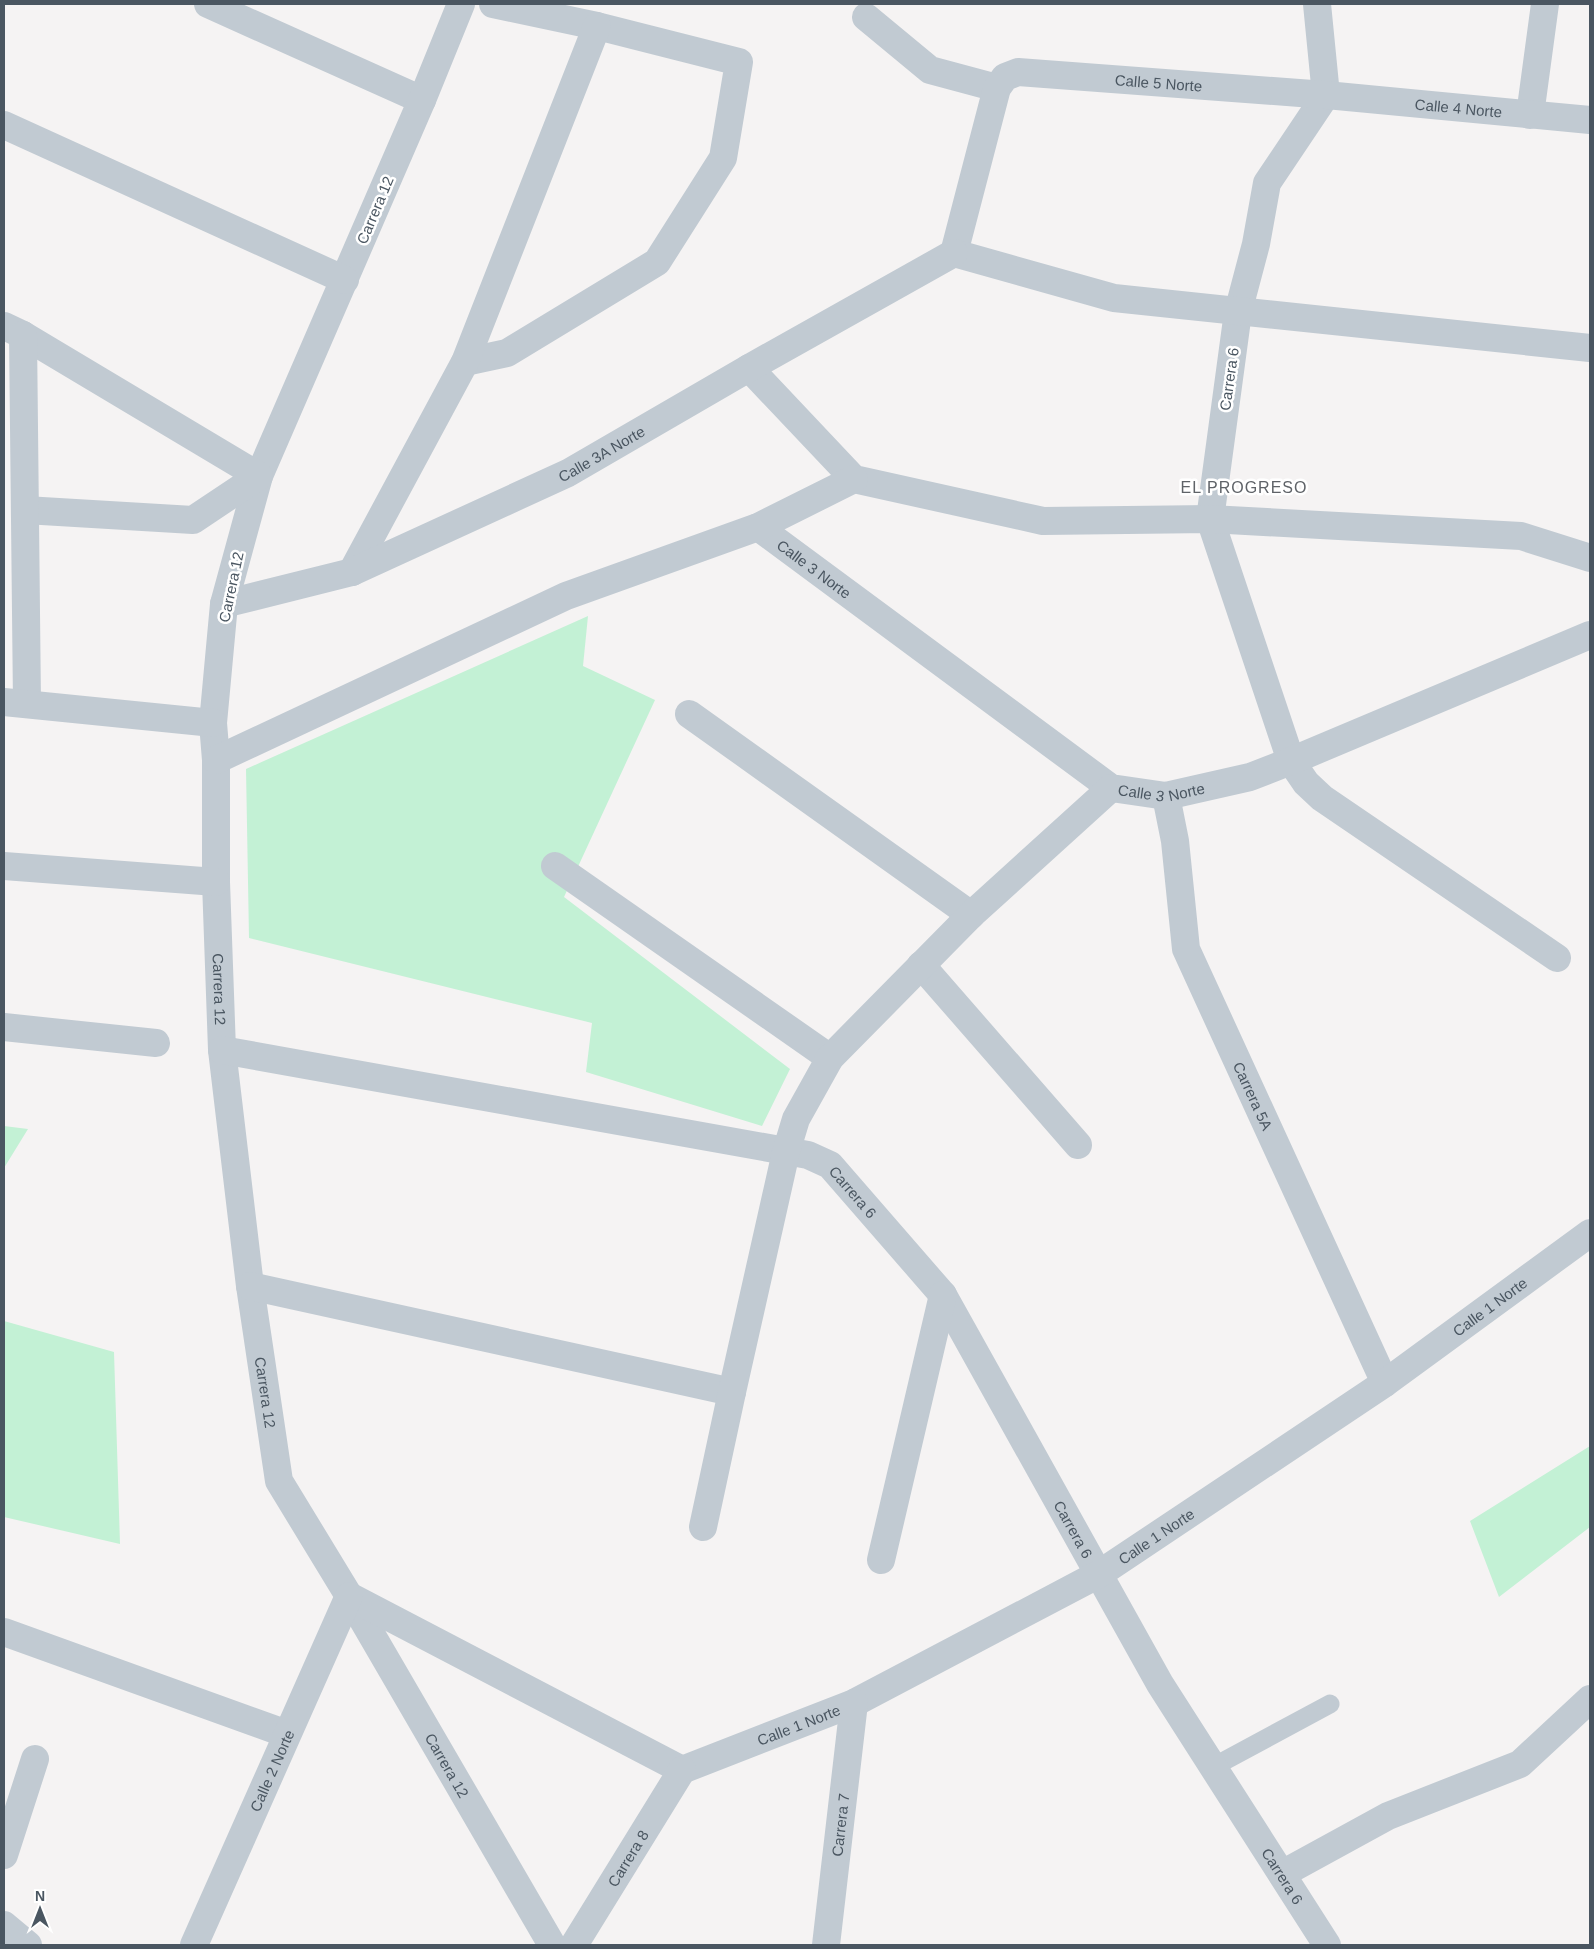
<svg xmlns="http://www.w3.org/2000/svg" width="1594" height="1949" font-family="Arial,sans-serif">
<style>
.green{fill:#c3f1d5}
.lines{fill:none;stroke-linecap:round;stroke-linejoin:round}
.lane{stroke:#c1cad2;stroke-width:19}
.street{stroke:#c1cad2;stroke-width:28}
.labels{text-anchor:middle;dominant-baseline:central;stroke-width:5;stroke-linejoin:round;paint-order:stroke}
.street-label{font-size:15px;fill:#4a5661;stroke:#fff}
.neighbourhood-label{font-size:16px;letter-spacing:1px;fill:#5f6368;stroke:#fff}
</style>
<rect width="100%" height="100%" fill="#f5f3f3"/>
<!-- green -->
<path class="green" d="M588,616L583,666L655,700L564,897L790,1069L762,1126L586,1072L592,1023L249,938L246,769Z
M4,1126L28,1129L4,1168Z
M4,1321L114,1352L120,1544L4,1517Z
M1590,1446V1527L1499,1597L1470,1521Z"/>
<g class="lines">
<!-- lane -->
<path class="lane" d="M1213,1767L1330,1704"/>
<!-- street -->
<g class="street">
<path d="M208,4L422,100"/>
<path id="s1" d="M461,4L422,100L259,476L224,604L213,723L216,760V882L222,1050L250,1286L279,1481L349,1596L552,1945"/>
<path d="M1317,4L1326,95L1267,183L1256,244L1238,312L1210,519L1291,761L1306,783L1322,798L1557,958"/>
<path d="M866,17L930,70L997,88"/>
<path d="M1530,115L1545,4"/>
<path d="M4,125L345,280"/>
<path id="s2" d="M954,253L997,88L1005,77L1018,72L1326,95L1590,120"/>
<path d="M954,253L1114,298L1590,348"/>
<path d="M4,326L23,335L259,476L193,520L25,510"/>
<path d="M23,335L27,704"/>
<path d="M465,362L507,353L657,262L723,158L739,62L597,26L493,4"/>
<path d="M749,368L854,479L1043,521L1210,519L1521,536L1590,558"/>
<path id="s3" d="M758,527L1111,788L1166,796L1250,777L1291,761L1590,635"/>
<path d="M352,572L465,362L597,26"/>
<path id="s4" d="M224,604L352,572L568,473L749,368L954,253"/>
<path d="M4,702L213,723"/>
<path d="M689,714L971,915"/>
<path d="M216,760L566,596L758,527L854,479"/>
<path id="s5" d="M1166,796L1175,841L1186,949L1385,1383"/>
<path d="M4,866L216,882"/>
<path d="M555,866L830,1058"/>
<path d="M921,965L1078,1145"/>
<path d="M4,1027L156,1043"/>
<path id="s6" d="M222,1050L808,1155L830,1165L943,1295L1160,1684L1327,1945"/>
<path d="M250,1286L732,1392"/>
<path d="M703,1527L732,1392L786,1152L796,1119L830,1058L971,915L1111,788"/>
<path d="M881,1560L943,1295"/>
<path d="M349,1596L682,1770"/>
<path d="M4,1632L287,1734"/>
<path id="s7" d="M682,1770L854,1703L1099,1574L1385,1383L1590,1233"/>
<path d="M4,1855L35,1759"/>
<path d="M1282,1874L1388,1816L1520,1764L1590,1699"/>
<path d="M4,1925L28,1945"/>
<path id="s8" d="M194,1945L349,1596"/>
<path id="s9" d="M574,1945L682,1770"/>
<path id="s10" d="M826,1945L854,1703"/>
</g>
</g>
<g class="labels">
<!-- street labels -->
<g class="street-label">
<text stroke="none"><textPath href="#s2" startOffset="339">Calle 5 Norte</textPath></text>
<text stroke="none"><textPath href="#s2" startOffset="640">Calle 4 Norte</textPath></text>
<text transform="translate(375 210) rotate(-67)">Carrera 12</text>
<text transform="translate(1229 379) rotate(-82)">Carrera 6</text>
<text stroke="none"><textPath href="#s4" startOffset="408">Calle 3A Norte</textPath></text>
<text stroke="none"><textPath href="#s3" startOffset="70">Calle 3 Norte</textPath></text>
<text transform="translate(231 587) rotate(-78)">Carrera 12</text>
<text stroke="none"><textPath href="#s3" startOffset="490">Calle 3 Norte</textPath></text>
<text stroke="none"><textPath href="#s1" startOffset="1032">Carrera 12</textPath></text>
<text stroke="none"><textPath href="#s5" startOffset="316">Carrera 5A</textPath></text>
<text stroke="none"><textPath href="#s6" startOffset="655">Carrera 6</textPath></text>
<text stroke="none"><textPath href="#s7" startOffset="935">Calle 1 Norte</textPath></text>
<text stroke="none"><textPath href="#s1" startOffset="1438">Carrera 12</textPath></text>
<text stroke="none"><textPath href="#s6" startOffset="1060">Carrera 6</textPath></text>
<text stroke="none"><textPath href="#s7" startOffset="530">Calle 1 Norte</textPath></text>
<text stroke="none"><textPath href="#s7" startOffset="125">Calle 1 Norte</textPath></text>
<text stroke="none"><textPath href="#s1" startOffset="1858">Carrera 12</textPath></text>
<text stroke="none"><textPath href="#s8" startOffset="191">Calle 2 Norte</textPath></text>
<text stroke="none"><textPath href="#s10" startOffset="121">Carrera 7</textPath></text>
<text stroke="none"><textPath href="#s9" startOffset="102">Carrera 8</textPath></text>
<text stroke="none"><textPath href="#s6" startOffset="1465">Carrera 6</textPath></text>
</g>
<!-- neighbourhood labels -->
<g class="neighbourhood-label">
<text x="1244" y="487">EL PROGRESO</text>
</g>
</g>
<!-- border -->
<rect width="1594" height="1949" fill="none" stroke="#4a5661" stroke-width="10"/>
<!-- north arrow -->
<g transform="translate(40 1909)" stroke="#ffffff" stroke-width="4" paint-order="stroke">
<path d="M0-4L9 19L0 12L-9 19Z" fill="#4a5661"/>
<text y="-8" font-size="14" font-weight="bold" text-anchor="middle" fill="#4a5661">N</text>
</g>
</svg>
